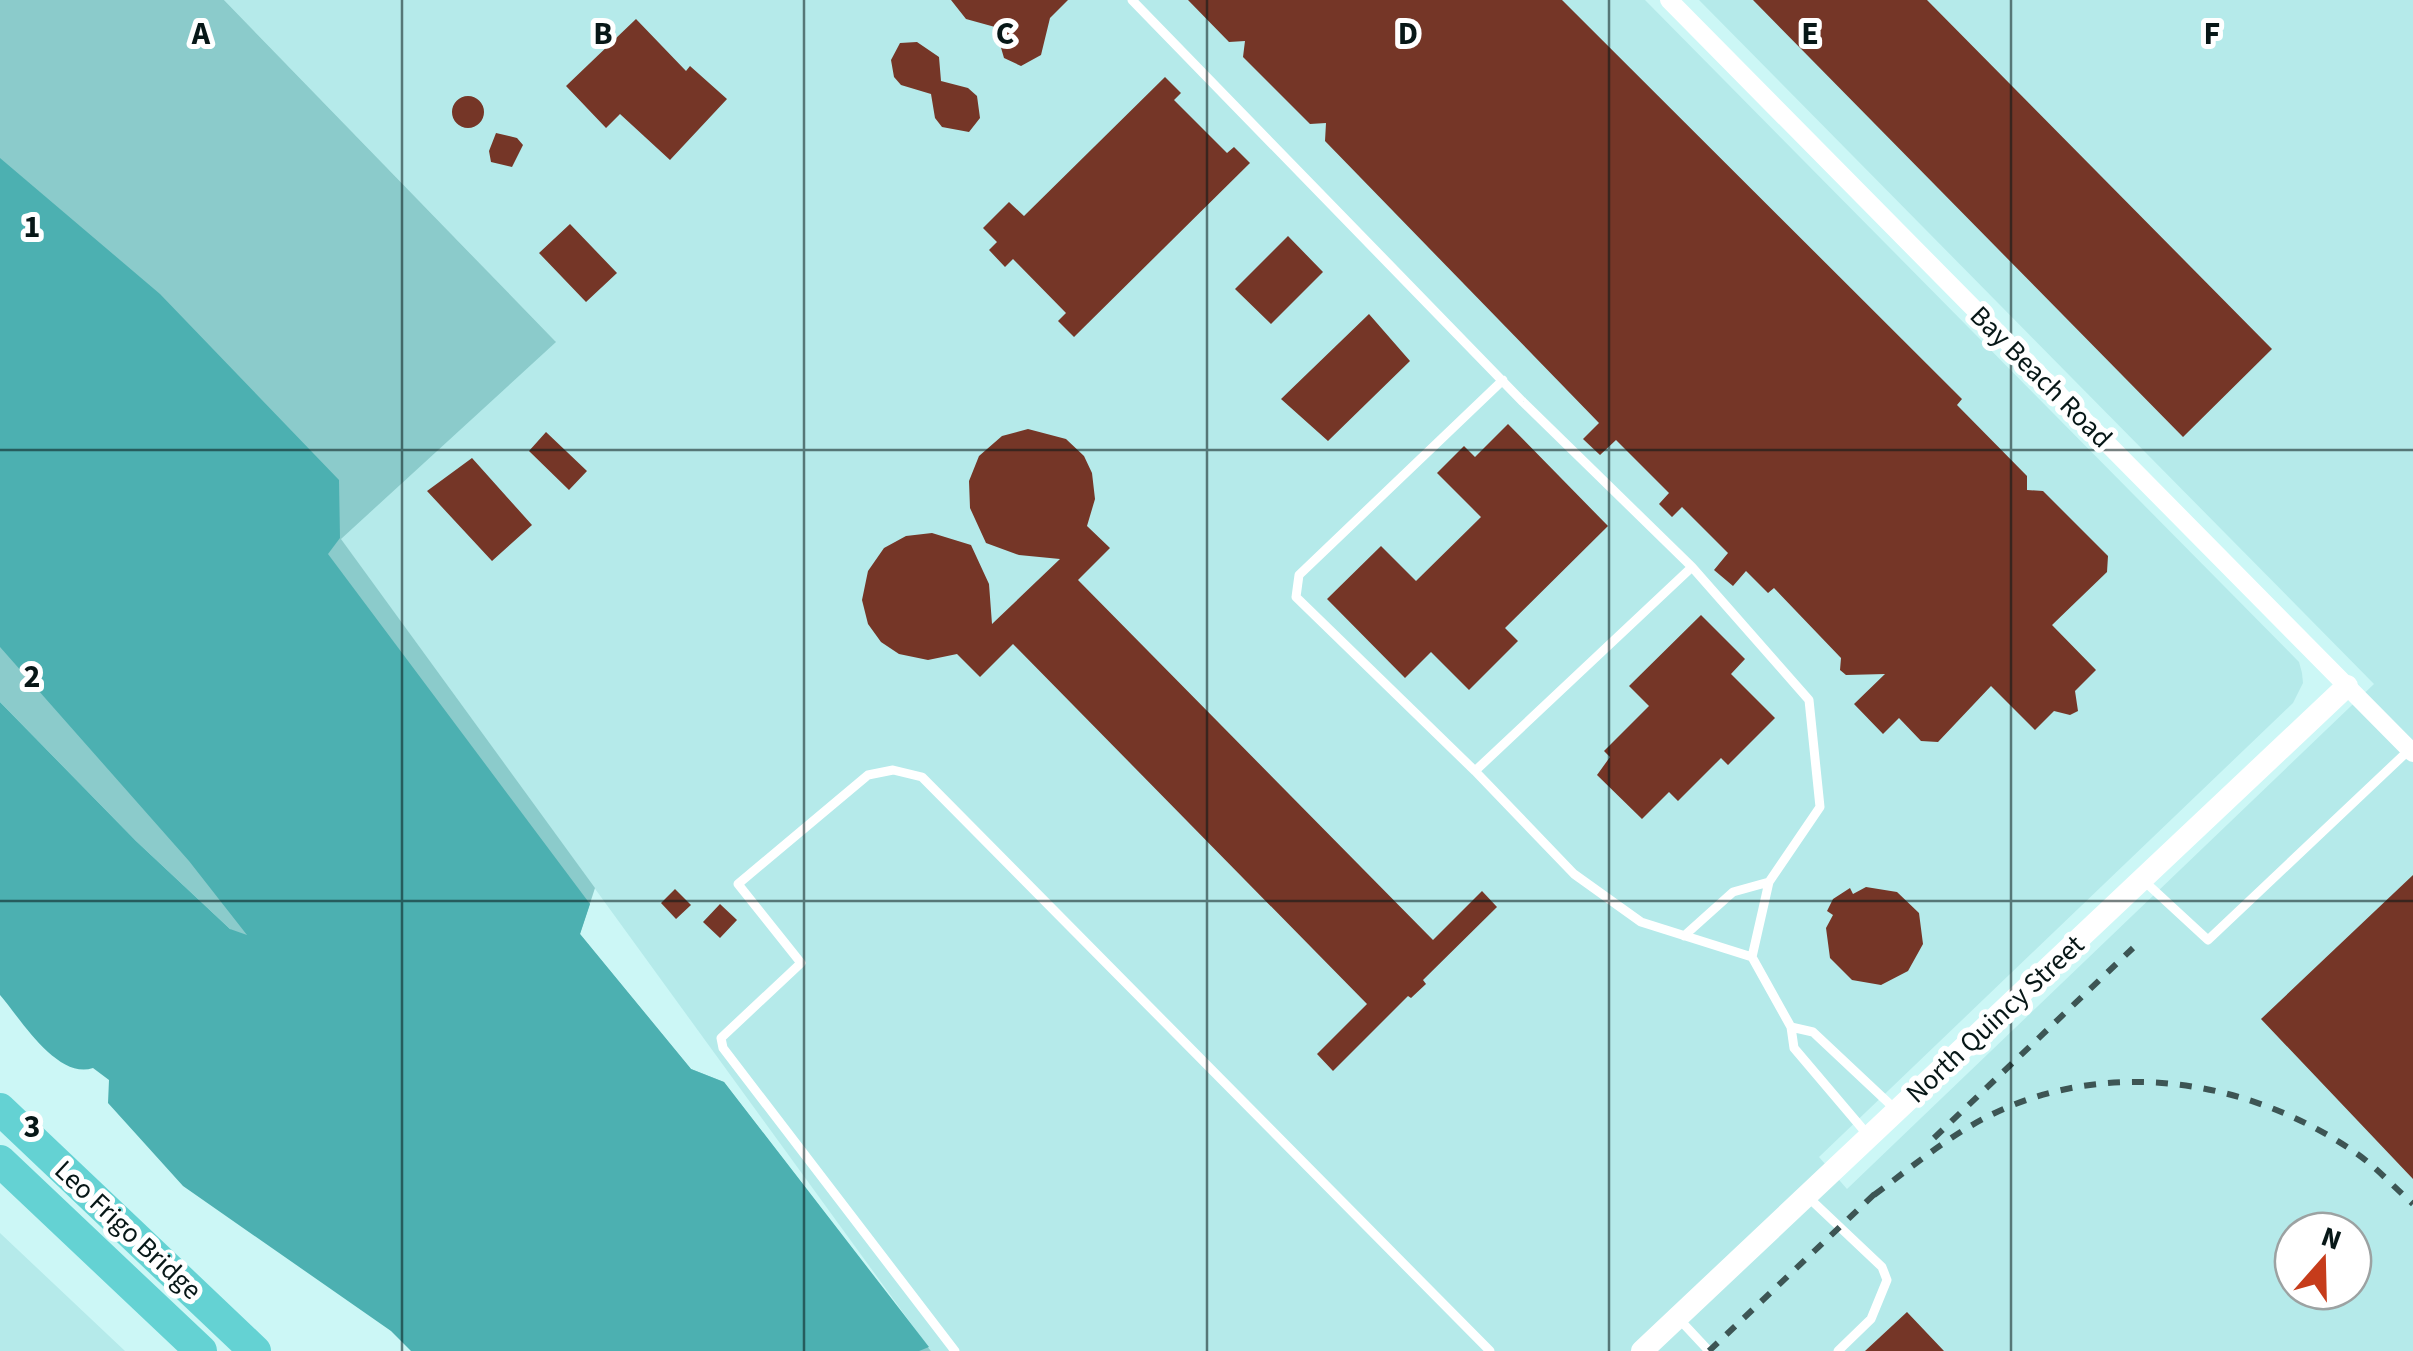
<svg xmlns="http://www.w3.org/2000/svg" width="2413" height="1351" font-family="'Source Sans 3',sans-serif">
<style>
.built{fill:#b5eaea;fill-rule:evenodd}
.green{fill:#8bcbcb}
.water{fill:#4cb0b1}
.building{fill:#753627}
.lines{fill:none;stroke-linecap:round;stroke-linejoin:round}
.service{stroke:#fff;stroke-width:9}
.minor{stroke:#fff;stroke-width:18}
.tertiary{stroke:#fff;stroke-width:22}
.motorway{stroke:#64d2d3;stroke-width:32}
.rail{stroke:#3d5554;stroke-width:6;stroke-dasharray:12 12;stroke-linecap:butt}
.grid{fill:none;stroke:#071717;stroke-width:2.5;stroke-opacity:0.55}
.labels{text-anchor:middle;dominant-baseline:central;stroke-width:10;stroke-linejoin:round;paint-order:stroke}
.street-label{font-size:28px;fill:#071717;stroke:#fff}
.grid-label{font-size:32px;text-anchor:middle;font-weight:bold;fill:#071717;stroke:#fff;stroke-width:10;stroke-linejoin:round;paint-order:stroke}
</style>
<rect width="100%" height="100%" fill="#ccf7f6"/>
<!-- built -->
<path class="built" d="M224,0H1645L2299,662L2302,673L2303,683L2293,703L1819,1157L1847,1189L2374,684L1699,0H2413V1351H931L340,538L555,341ZM2293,1231H2353V1291H2293Z
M0,1233L125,1351H0Z"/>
<!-- green -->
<path class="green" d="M0,0H224L556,342L341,539L595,888L580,934L691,1069L724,1082L931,1351H582L230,929L136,841L0,702Z"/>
<!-- water -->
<path class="water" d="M0,158L160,294L339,480L340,538L328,554L590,904L580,934L691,1069L724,1082L929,1347L919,1351H411L391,1331L183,1186L108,1103L109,1080L93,1068C57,1080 20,1018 0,995V702L136,841L230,929L247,935L189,861L0,647Z"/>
<!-- building -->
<path class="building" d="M951,0H1068L1050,18L1041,55L1021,66L1004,58L995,27L966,19Z
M1188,0H1562L1962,399L1957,405L2027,476V490L2043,491L2108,556L2107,572L2052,625L2096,670L2075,691L2078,711L2070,715L2054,711L2035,730L1991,686L1938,742L1921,741L1899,718L1883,734L1854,704L1885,674L1846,675L1840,670L1841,658L1774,588L1768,593L1746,571L1733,586L1714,570L1728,553L1682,507L1672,517L1659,504L1669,493L1616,440L1600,455L1583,439L1599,423L1325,141L1326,123L1310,124L1243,57L1245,41L1229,42Z
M1753,0H1927L2272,349L2183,437Z
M636,19L686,71L690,66L727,99L670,160L620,114L606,128L566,86Z
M917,42L939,57L941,81L968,88L977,96L980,118L969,132L942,127L935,118L931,94L901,85L894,77L891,60L900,43Z
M1165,77L1181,93L1174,100L1227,153L1234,147L1250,163L1074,337L1058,321L1066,313L1013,259L1005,267L989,250L997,242L983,228L1009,202L1024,216Z
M452 112a16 16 0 1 1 32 0a16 16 0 1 1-32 0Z
M496,133L517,138L523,145L512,167L491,162L489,151Z
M570,224L617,273L586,302L539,253Z
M1288,236L1323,272L1271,324L1235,289Z
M1369,314L1410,361L1328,441L1281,399Z
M1508,424L1608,526L1505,628L1518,641L1469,690L1431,652L1405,678L1327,599L1381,546L1416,581L1481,517L1437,473L1464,446L1475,457Z
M1028,429L1066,439L1084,456L1092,473L1095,499L1087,526L1110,548L1078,580L1433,940L1482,891L1497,907L1423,980L1426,984L1411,998L1408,996L1333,1071L1317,1054L1367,1004L1013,644L980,677L957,654L928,660L899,654L881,642L868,624L862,600L868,571L884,548L906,536L932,533L971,545L989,584L992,624L1060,559L1019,555L986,543L970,508L969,481L979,456L1002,436Z
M546,432L587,471L569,490L529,451Z
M472,458L532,525L492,561L427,491Z
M1701,615L1745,659L1731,674L1775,718L1728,765L1721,758L1678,801L1669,792L1642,819L1597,775L1610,757L1604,751L1649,706L1629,686Z
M2413,875V1179L2261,1019Z
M1866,887L1897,892L1919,913L1923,944L1908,971L1881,985L1852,980L1830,958L1826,928L1833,915L1827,911L1833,899L1850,888L1853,894Z
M675,889L691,905L676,919L661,903Z
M720,904L737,920L720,938L703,922Z
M1907,1312L1944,1351H1865Z"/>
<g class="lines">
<!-- service -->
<path class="service" d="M1132,0L1523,402L1692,567L1809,700L1820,807L1769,882L1752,957L1791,1027
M1503,380L1299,575L1296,597L1475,771L1692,567
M1475,771L1574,874L1641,922L1752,957
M2143,880L2208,940L2409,750
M1684,936L1733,892L1769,882
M1867,1134L1794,1048L1791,1027L1813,1032L1895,1109
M1809,1198L1882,1267L1887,1280L1871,1319L1838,1351
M1680,1320L1709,1351
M955,1351L723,1048L721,1038L801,963L738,884L868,775L893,770L922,777L1490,1351"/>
<!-- minor -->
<path class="minor" d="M1669,0L2413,753"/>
<!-- tertiary -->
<path class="tertiary" d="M1642,1351L2347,686"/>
<!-- motorway -->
<path class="motorway" d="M0,1109L255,1351
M0,1161L201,1351"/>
<!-- rail -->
<path class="rail" d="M1934,1138L2133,948
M1874,1195C1917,1163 1958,1128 2008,1107C2123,1059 2255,1083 2356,1153C2376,1167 2394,1187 2413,1204
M1709,1351L1883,1186"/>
</g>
<!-- grid -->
<path class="grid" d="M402,0V1351M804,0V1351M1207,0V1351M1609,0V1351M2011,0V1351M0,450H2413M0,901H2413"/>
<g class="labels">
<!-- street labels -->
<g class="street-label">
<text transform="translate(2041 377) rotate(45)">Bay Beach Road</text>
<text transform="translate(1995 1019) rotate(-43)">North Quincy Street</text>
<text transform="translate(128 1230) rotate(43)">Leo Frigo Bridge</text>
</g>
</g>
<g class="grid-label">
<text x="201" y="44">A</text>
<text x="603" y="44">B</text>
<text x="1005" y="44">C</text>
<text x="1408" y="44">D</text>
<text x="1810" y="44">E</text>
<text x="2212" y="44">F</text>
<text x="32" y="237">1</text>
<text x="32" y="687">2</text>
<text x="32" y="1137">3</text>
</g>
<!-- north arrow -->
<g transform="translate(2323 1261) rotate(20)"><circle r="48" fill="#ffffff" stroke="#9ca2a2" stroke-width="2.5"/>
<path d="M0-8L18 38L0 25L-18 38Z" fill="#c63c1b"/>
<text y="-15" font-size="28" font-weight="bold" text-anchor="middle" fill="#071717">N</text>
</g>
</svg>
